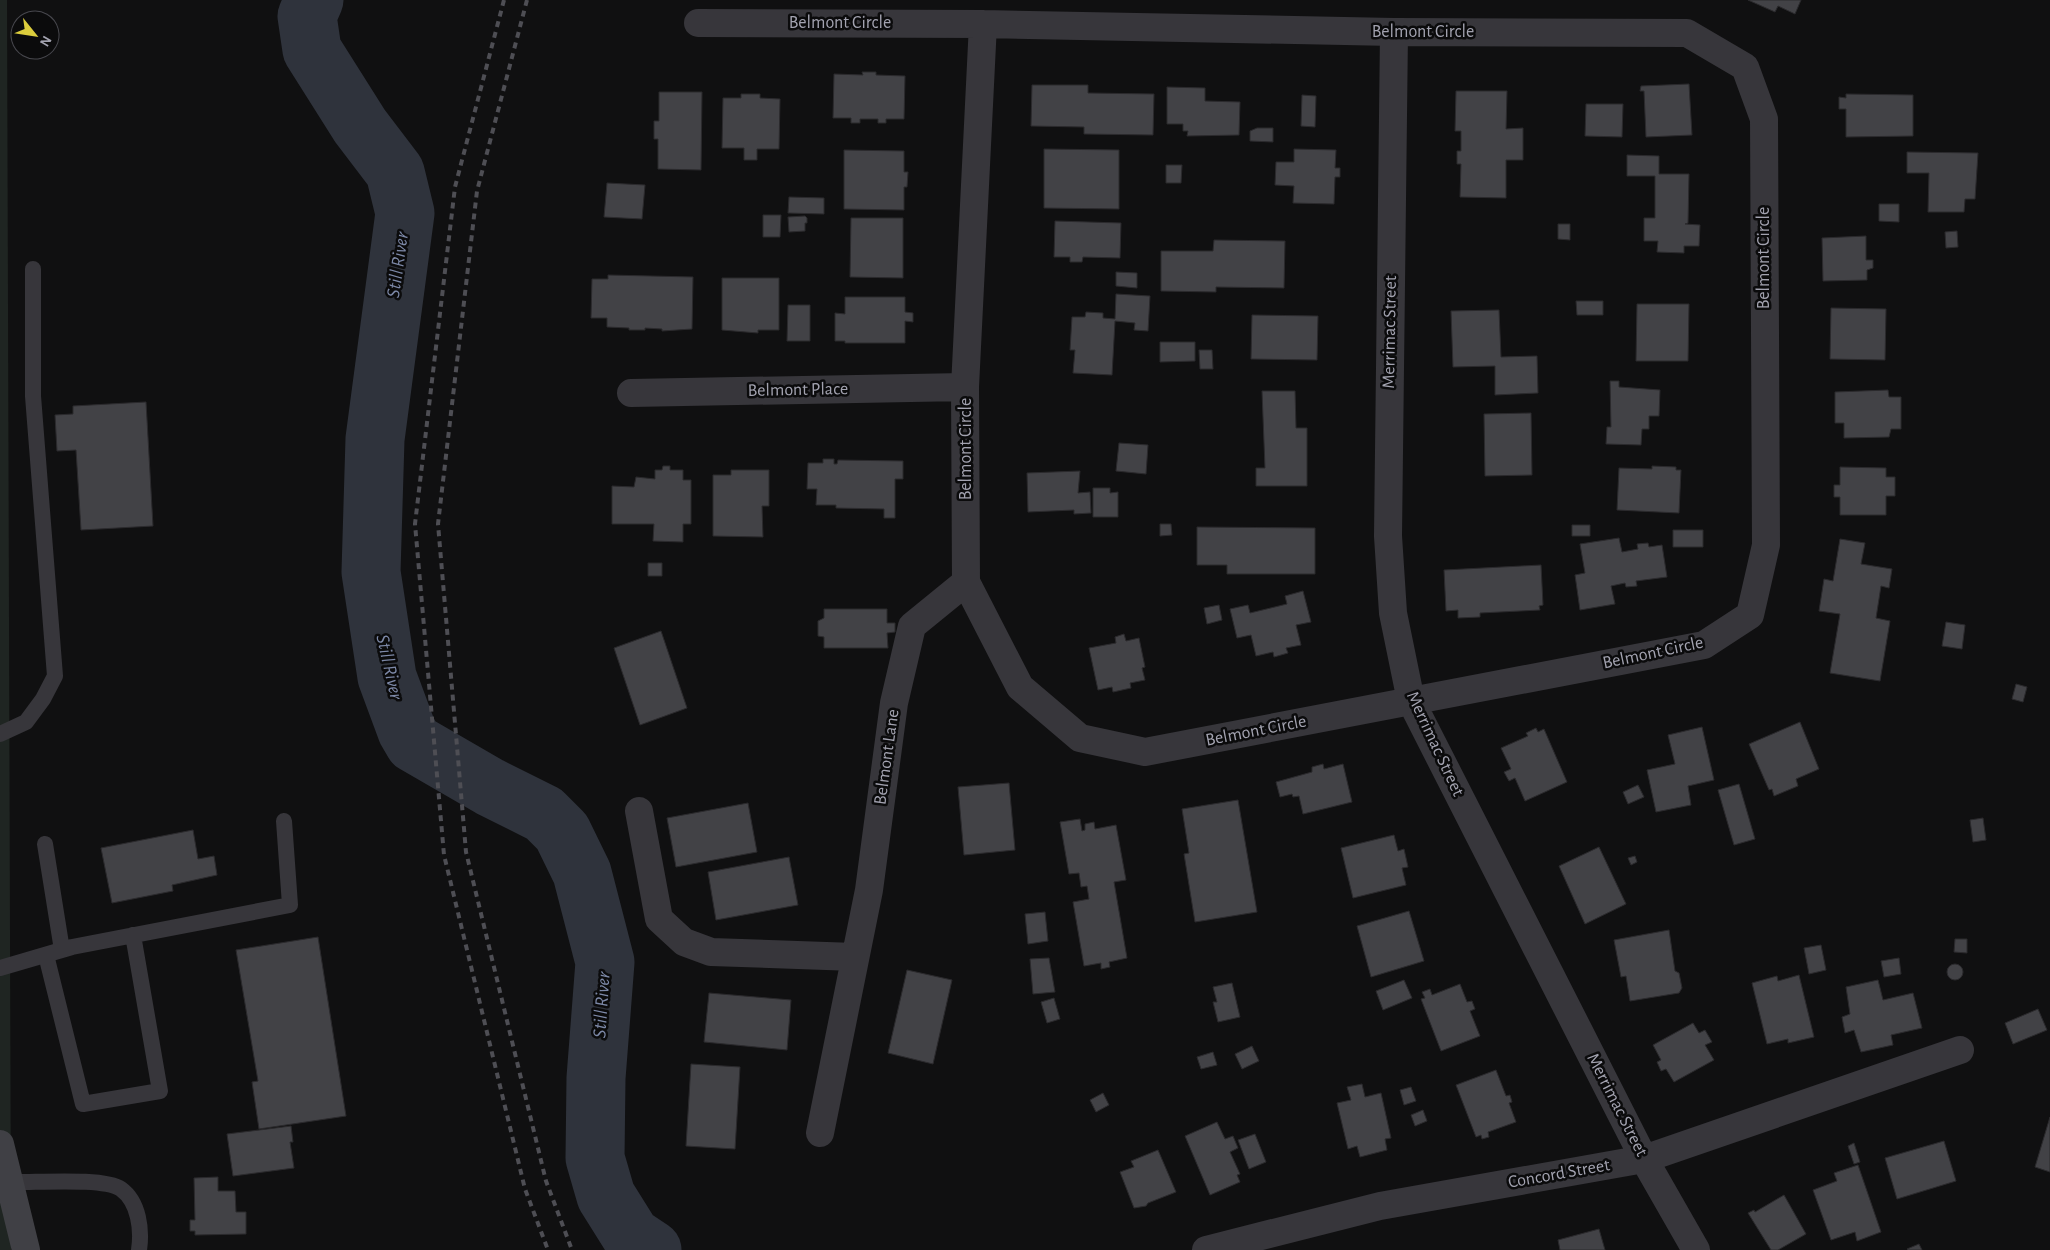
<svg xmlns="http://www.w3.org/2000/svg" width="2050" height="1250" font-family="'Alegreya Sans',sans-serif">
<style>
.green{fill:#1f2522}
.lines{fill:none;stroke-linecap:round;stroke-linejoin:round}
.river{stroke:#2f333c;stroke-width:59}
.building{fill:#424246;stroke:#2b2a2d}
.lane{stroke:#37363b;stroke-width:16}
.street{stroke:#37363b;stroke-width:28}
.secondary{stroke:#404045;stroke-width:28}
.rail{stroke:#4e4e54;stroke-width:4;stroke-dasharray:6 5;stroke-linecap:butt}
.labels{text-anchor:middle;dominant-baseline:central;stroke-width:5;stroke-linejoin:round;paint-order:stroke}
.street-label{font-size:18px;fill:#a3a3b0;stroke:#0b0b0c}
.water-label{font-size:19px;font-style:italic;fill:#7d89a8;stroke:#0b0b0c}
</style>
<rect width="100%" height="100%" fill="#101011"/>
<!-- green -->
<path class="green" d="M0,0H7L11,1250H0Z"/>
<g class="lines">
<!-- river -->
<path class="river" d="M314,0L307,16L312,50L360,126L395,172L405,213L375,439L371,572L387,677L407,731L414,743L490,787L544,814L562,832L582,873L605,962L596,1078L595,1158L606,1196L631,1236L652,1250"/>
</g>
<!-- building -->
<path class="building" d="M1748,0H1801L1795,14L1778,6L1775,12Z
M862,72H876V75L905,76L904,119H886V123H878V119H860V123H851V118H833L834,74L863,75Z
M1689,84L1692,135L1646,137L1644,91H1640L1641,86Z
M1032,85H1088V93L1154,94L1153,135L1084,134V127L1031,126Z
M1167,87L1205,88V101L1240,102L1239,135L1187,136L1188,131H1183V124H1167Z
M1456,91H1507L1506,129L1523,128V160H1506V198L1460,197L1461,164H1457V151H1461V131H1455Z
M659,92H702L701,170L658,169V139H654V121H659Z
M741,94H760V98L780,99L779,149H757V160H744V148H722L723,98H741Z
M1846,94L1913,95V136L1846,137V109H1839V97L1846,98Z
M1302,95L1316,96L1315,127L1301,126Z
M1586,104H1623L1622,137L1585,136Z
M1257,128H1273V142L1250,141V131Z
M1044,149L1119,150V209L1044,208Z
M1294,149L1336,150L1335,168H1340V177H1335L1334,204L1293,203L1294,186L1275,185L1276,162H1294Z
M844,150L904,151V172H908L907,187H904V210L844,209Z
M1907,152L1978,153L1975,199H1965L1964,212H1928L1929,173H1907Z
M1627,155L1659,156V174H1689L1688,223L1685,224L1700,225L1699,246H1684V253L1657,252L1658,241H1644V218H1655V176H1627Z
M1166,165H1182L1181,183H1166Z
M607,183L645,185L642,219L604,217Z
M789,197L824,198V214L788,213Z
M1879,204H1899V222L1879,221Z
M763,215H781L780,237H763Z
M805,216L807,218V223H805V231L789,232L788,217Z
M851,218H903V278L850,277Z
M1055,221L1121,223L1120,258L1083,257L1082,262H1070V257H1054Z
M1558,224H1570V240L1558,239Z
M1957,231L1958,247L1946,248L1945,232Z
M1866,236V260H1873V268L1867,270V280L1823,281L1822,238Z
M1214,240L1285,241L1284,288L1216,287V292L1161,291V251H1213Z
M1116,272L1137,273V288L1116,286Z
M608,275L693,277L692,329L662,331V329L645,328V330H629V328L607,327V318H591L592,279H608Z
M722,278H779V330H758V333L722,330Z
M1116,294L1150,296L1148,331L1134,330L1135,323L1115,321L1112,375L1073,373L1075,350H1070L1072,317H1085L1086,312L1103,313V318L1115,319Z
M845,297H905V312L913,313V322L905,321V343H845V341H835V313L845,314Z
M1576,301H1603V315H1577Z
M1637,304H1689L1688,361H1636Z
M788,305H810V341H787Z
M1831,308L1886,309L1885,360L1830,359Z
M1499,310L1501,357L1537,356L1538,393L1495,395V366L1453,367L1451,311Z
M1252,315L1318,316L1317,360L1251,359Z
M1160,342H1195V361L1160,362Z
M1199,350H1212L1213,369H1200Z
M1610,381H1619V387L1660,390L1659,416H1649V429H1642L1641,445L1606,444L1607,427H1611Z
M1888,390L1889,397H1901V429H1891L1889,437L1844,438V423H1835V392Z
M1262,391H1295L1296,428H1307V486H1256V468H1265Z
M146,402L153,526L81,530L76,450L57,451L55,415L73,414V406Z
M1531,413L1532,475L1485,476L1484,414Z
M1119,443L1148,445L1146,474L1116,471Z
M823,459H834V464H837L838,460L903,461V479H895V518H884V509L836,508V505H816L817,489H807L808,463H823Z
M663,466H670V470H683V480H691V524H683V542L653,541L654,524H612V486L634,487L636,477L655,479V470H662Z
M1652,466L1676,467V470H1681L1679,513L1617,510L1619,468L1652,469Z
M1840,467L1886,468V477H1895V496H1886V515H1840V497H1834V485H1840Z
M731,470H769V506H762L763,537L713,536V475H731Z
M1080,471L1078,493L1090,492L1091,513L1074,514V510L1028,512L1027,473Z
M1093,488H1110V493L1118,492V517H1093Z
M1160,524H1171L1172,535L1160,536Z
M1572,525H1590V536H1572Z
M1197,527L1315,528V574H1227V565H1197Z
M1673,530H1703V547H1673Z
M1619,538L1622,552L1638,549L1637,544L1648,543L1649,547L1662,545L1667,577L1636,581L1637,586L1626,587L1625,583L1611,586L1615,604L1580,610L1575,575L1585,573L1580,544Z
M1840,539L1865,543L1861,564L1892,569L1889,588L1881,586L1876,618L1890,621L1880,681L1830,673L1840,614L1819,611L1824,579L1833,581Z
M648,563H662V576H648Z
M1541,565L1543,605L1539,606L1540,610L1480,613V617L1458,618V610L1446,611L1444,570Z
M1303,591L1311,622L1296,625L1301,645L1286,648L1288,653L1274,657L1273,652L1256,656L1251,635L1237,638L1230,609L1248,605L1250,613L1287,604L1285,596Z
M1219,605L1222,620L1207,624L1204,608Z
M824,609H887V623H895V632L887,633L888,648H824V637L818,636V621L824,618Z
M1946,622L1965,625L1962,649L1942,646Z
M661,631L687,708L640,725L614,648Z
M1124,634L1126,641L1139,638L1145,667L1142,668L1145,680L1130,683L1131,688L1113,692L1112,687L1098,690L1089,648L1116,643L1115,637Z
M2016,684L2027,687L2023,702L2012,699Z
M1800,722L1819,769L1796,779L1798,786L1774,796L1772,789L1769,790L1749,744Z
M1702,727L1714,780L1688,786L1691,805L1656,812L1647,770L1675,764L1668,735Z
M1536,728L1538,732L1544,729L1567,782L1525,801L1515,778L1509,781L1504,772L1511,769L1501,748L1528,736L1526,733Z
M1323,764L1324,769L1343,764L1352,802L1303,814L1299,796L1293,797L1292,794L1280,797L1276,782L1312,772V767Z
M1009,783L1015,850L964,855L958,787Z
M1739,784L1755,839L1734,845L1718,790Z
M1638,785L1644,797L1628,804L1623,792Z
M1238,800L1257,912L1195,922L1184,854L1189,853L1182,809Z
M748,803L757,852L676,867L667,818Z
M1983,818L1986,840L1973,842L1970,820Z
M1080,819L1082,831L1085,830V824L1094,822L1095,829L1116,825L1126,880L1114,882L1127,958L1109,962L1110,967L1101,969V963L1084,966L1073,902L1089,899L1087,886L1081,887L1079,873L1069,874L1060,822Z
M193,830L198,859L214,856L217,875L172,885L173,891L112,903L101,848Z
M1394,835L1398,851L1404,849L1408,867L1402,868L1406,885L1353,898L1341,848Z
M1599,847L1626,904L1585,924L1559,866Z
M1635,856L1637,862L1631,865L1628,858Z
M789,857L798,905L716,920L708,872Z
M1409,911L1424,961L1371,977L1357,926Z
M1045,912L1048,941L1028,944L1025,914Z
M1669,930L1675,971L1679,973L1682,988L1679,993L1630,1001L1626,976L1621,977L1614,940Z
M318,937L346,1116L259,1129L252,1082L258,1081L236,950Z
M1955,939H1967V953L1954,952Z
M1821,945L1826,970L1809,974L1804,948Z
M1049,958L1055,992L1033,994L1030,959Z
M1899,958L1901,974L1884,977L1881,961Z
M1947 972a8 8 0 1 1 16 0a8 8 0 1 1-16 0Z
M907,970L952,980L933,1064L888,1053Z
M1799,975L1814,1037L1788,1043V1039L1767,1044L1752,983L1777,976L1778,981Z
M1404,980L1412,998L1383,1010L1376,991Z
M1878,980L1883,1000L1913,993L1922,1028L1891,1035L1893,1045L1861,1052L1854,1030L1845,1033L1842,1017L1850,1014L1846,987Z
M1232,983L1240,1017L1218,1022L1213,1002H1217L1213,987Z
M1460,984L1467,1002L1472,1001L1475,1009L1470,1011L1480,1036L1441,1051L1421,999L1425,998L1422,992L1430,989L1432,995Z
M709,993L791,1000L787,1050L704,1042Z
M1054,998L1060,1019L1047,1023L1041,1002Z
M2038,1009L2047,1030L2013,1044L2005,1023Z
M1693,1023L1699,1033L1705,1030L1712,1042L1705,1045L1714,1060L1674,1082L1666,1069L1661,1071L1657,1062L1661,1060L1653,1045Z
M1252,1046L1259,1061L1242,1069L1235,1054Z
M1213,1052L1217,1065L1201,1069L1197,1057Z
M691,1064L740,1067L735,1149L686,1146Z
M1496,1070L1506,1096L1510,1095L1512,1102L1509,1103L1516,1122L1488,1132L1489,1137L1482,1139L1481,1135L1476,1137L1456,1085Z
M1362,1084L1365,1097L1381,1093L1391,1138L1385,1139L1387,1150L1360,1157L1357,1146L1348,1149L1337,1103L1351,1100L1347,1087Z
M1411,1087L1416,1101L1404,1105L1400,1090Z
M1103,1093L1109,1105L1096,1112L1090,1100Z
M1423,1110L1427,1121L1415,1126L1411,1115Z
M2050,1117V1172L2035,1167Z
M1217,1122L1225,1139L1233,1136L1238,1148L1230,1152L1240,1174L1237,1175L1240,1182L1210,1195L1185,1136Z
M291,1126L293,1142H290L294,1168L233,1176L227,1134Z
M1255,1134L1266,1162L1249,1169L1238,1140Z
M1944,1141L1956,1181L1897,1199L1885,1158Z
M1854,1143L1860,1162L1854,1164L1848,1146Z
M1158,1150L1176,1192L1148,1203L1146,1206L1134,1208L1120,1172L1134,1167L1131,1161Z
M1858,1165L1881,1232L1857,1241L1855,1232L1831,1240L1813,1190L1837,1181L1834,1173Z
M218,1177V1191H235L236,1212H246V1234L195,1235V1231H190V1220H195L194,1178Z
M1784,1195L1806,1234L1778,1250H1771L1748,1213L1754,1210L1755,1212Z
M1599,1229L1605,1250H1560L1558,1240Z
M1919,1244L1922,1250H1908L1907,1249Z"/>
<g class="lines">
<!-- lane -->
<path class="lane" d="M0,734L26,722L43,699L55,676L33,396V269
M45,844L62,950
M46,955L83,1104L160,1091L133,935
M0,968L72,947L290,905L284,821
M9,1182C33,1183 104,1177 121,1189C139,1202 142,1230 139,1250"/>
<!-- street -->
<path class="street" d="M698,23L983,24L1394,32L1687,33L1745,67L1764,119L1766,545L1750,615L1704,645L1145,752L1080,738L1020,687L966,582L965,387L983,24
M1394,32L1388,536L1393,613L1411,701L1644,1159L1696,1250
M631,393L965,387
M639,811L659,919L684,942L711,952L855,957
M820,1133L869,890L894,703L912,626L966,582
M1206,1250L1380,1206L1644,1159L1960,1050"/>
<!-- secondary -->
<path class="secondary" d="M0,1144L26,1250"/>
<!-- rail -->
<path class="rail" d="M504,0L455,187L415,524L444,855L525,1189L548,1250
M527,0L477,191L438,524L466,852L546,1181L572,1250"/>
</g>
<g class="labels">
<!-- street labels -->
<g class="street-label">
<text x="840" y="23">Belmont Circle</text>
<text x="1423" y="32">Belmont Circle</text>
<text transform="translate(1764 258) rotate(-90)">Belmont Circle</text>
<text transform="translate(1390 332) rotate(-89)">Merrimac Street</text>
<text transform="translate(798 390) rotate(-1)">Belmont Place</text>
<text transform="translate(966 449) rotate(-90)">Belmont Circle</text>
<text transform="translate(1653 653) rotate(-12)">Belmont Circle</text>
<text transform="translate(1256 731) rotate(-11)">Belmont Circle</text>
<text transform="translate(1435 744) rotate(65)">Merrimac Street</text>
<text transform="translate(887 757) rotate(-82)">Belmont Lane</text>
<text transform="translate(1617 1105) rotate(63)">Merrimac Street</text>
<text transform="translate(1559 1174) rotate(-10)">Concord Street</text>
</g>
<!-- water labels -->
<g class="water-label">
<text transform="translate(398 265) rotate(-82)">Still River</text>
<text transform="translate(389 667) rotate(77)">Still River</text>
<text transform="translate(602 1005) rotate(-86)">Still River</text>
</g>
</g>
<!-- north arrow -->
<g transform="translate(35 35) rotate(120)"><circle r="24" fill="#0b0b0c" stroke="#48484e"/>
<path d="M0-4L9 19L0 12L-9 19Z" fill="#dccd3d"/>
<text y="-8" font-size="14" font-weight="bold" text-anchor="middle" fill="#a3a3b0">N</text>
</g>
</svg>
